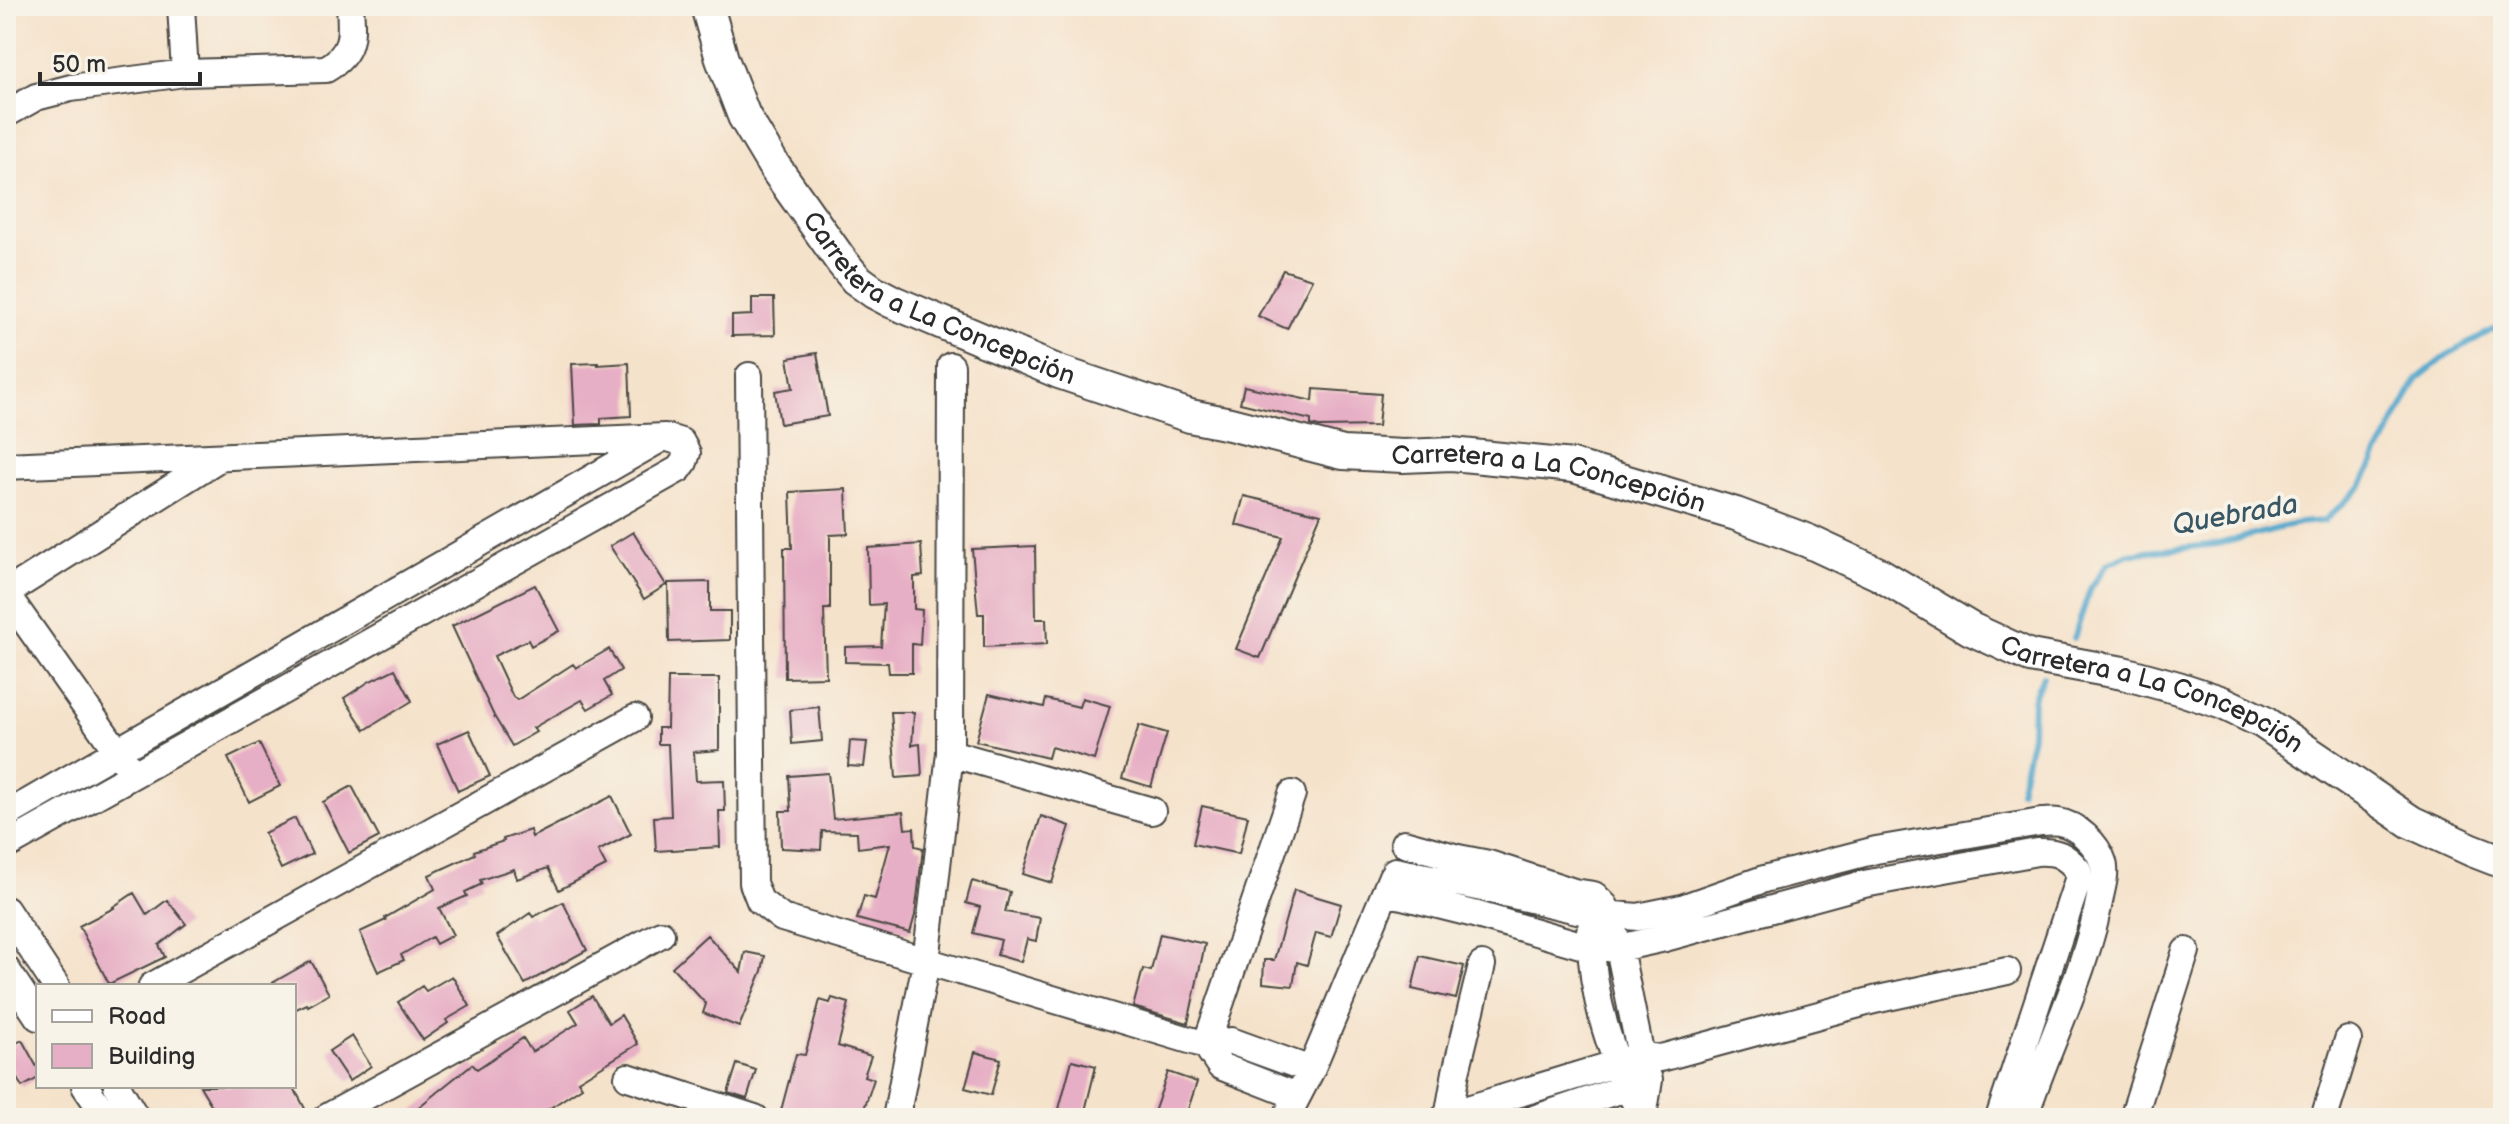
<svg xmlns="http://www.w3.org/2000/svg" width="2509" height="1124" font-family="'Balsamiq Sans',sans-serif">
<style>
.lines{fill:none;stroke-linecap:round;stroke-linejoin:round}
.stream{stroke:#4fa5cb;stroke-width:6}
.building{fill:#e7afc5}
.minor-casing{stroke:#494643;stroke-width:30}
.major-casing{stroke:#494643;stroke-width:36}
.minor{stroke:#fff;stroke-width:26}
.major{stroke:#fff;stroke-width:32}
.labels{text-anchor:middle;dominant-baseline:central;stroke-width:8;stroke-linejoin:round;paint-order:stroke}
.street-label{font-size:26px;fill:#2b2b2b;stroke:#f7f3e8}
.water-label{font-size:28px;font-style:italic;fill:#385663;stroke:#f7f3e8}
</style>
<rect width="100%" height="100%" fill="#f7f3e8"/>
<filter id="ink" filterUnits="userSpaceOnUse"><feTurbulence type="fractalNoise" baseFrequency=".0125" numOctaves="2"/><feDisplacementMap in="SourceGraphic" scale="16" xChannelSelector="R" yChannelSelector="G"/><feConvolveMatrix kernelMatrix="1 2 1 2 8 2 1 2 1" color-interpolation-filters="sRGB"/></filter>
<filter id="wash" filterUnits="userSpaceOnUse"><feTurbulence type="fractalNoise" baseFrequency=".006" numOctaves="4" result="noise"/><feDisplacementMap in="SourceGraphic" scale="32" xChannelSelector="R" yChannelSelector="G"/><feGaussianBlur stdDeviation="1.8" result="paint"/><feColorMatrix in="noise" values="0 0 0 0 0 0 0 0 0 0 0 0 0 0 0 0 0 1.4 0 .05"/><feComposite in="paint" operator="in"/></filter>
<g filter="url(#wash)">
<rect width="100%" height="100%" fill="#f5e2ca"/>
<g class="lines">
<!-- stream -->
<path class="stream" d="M2074,638L2090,589L2107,564L2129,554L2218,544L2299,523L2324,521L2361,487L2417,379L2447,355L2503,324
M2020,791L2032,735L2033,700L2043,676"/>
</g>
<g id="blocks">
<!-- building -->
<path class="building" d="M1283,270L1312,279L1287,329L1258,316Z
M752,298H774L775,335L732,336V316L752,315Z
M817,353L828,416L780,424L775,391L793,388L788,358Z
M598,363V365L629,363L631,416L601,418V424L575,425L572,364Z
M1244,386L1313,401L1314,389L1381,394L1378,426L1319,427L1311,425V420L1240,403Z
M846,489L848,534L830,535V609H824L826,677L785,678L784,548H792L790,492Z
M1244,496L1321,514L1260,658L1236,649L1283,537L1236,525Z
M633,532L666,585L644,599L610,546Z
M921,544L923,576L914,577V609L922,610L920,645L912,644V673H889L888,663L845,662V647L881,646L884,604L869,605L868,548Z
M1035,546L1036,619H1046L1047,644L984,647V614H978L972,549Z
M710,582V611H730V640L669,642L668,583Z
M535,585L559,631L531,646L528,640L494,656L513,697L517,700L573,664L576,668L609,649L621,670L604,681L612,695L588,709L582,700L533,728L536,732L512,746L494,716L452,626Z
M395,669L412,701L365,730L344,698L370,681Z
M668,678H719V750L694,752L696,781L724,780L725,811H719L720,847L656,851L654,817L671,816L668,744H658V728H667Z
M989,694L1044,707L1046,699L1079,707L1082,698L1110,706L1094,760L1051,747L1048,758L976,741Z
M819,707L822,741L792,744L790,710Z
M891,712H914L912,745L920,744L922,776L896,778Z
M1139,725L1167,733L1151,787L1122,778Z
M469,730L490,776L458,791L437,744Z
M850,741L867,742L864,767L848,766Z
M259,743L280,786L249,802L228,758Z
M828,773L833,819L903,812L905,829L914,828L915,846L923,848L915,915L910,933L857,919L864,896L875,899L890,844L858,848L857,832L822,831L821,850L781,848L780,811H791L789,776Z
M352,786L379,837L349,853L323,802Z
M612,796L631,834L598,851L606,866L559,890L548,868L517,879L514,869L480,880L482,884L465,892L467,896L439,908L453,935L436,944L432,937L401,955L404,960L378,972L360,932L386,920L385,918L435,889L429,875L475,854L474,851L504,841L503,839L530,830L532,837Z
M1202,806L1248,816L1239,854L1193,844Z
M1041,816L1070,826L1052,883L1023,874Z
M295,818L312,854L281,869L264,833Z
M972,881L1010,892L1005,912L1040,918L1036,941L1027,939L1021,962L997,955L1001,940L973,933L980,907L966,903Z
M1294,890L1341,904L1331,937L1316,933L1307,965L1297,962L1293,986L1263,983L1264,960H1274Z
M134,893L147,915L167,900L186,924L159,945L165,957L109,984L79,926L114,908L113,907Z
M563,902L587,950L525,984L497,936L530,913L533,917Z
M1160,934L1205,944L1188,1023L1133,1007L1143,969L1151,971Z
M707,935L741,972L745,952L765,956L762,971L739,1027L703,1013L706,1004L672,967Z
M1420,956L1464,966L1456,999L1412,989Z
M311,961L329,994L308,1006L307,1004L294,1010V986H267Z
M452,976L470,1006L446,1020L448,1023L423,1040L398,1002L422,986L426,991Z
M592,996L609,1023L621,1015L638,1044L578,1081L582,1087L535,1118H405L472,1064L477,1069L523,1038L532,1052L578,1023L570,1010Z
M832,998L849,1003L838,1046L871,1056L864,1076L874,1079L861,1118H779L796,1054L805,1055L820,1000L830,1003Z
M352,1036L371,1066L349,1081L329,1051Z
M22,1040L38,1069V1078L22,1087L6,1059V1049Z
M975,1052L1001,1059L991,1095L965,1088Z
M1072,1060L1096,1066L1084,1115L1059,1109Z
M737,1064L756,1070L747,1099L728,1093Z
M1168,1072L1197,1082L1185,1118H1152Z
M200,1086H293L310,1118H219Z"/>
</g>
</g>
<g filter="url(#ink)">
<use href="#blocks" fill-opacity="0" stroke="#494643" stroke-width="2"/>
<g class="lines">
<!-- minor casing -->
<g class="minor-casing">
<path id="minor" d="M181,6L185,73
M6,114L36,97L71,88L185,73L326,69C354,53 352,35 350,6
M749,376L753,883L760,901L782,918L1206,1045L1231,1041L1311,1070
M6,466L665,437L681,442L687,453L684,462L679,469L6,846
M6,593L219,458
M6,594L126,764
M950,753L1152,811
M6,815L662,438
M1404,843L1458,858L1489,864L1574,892L1594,895L1605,906L1619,948L1641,1056L1649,1080L1643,1117
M1395,871L1483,888L1590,913L1638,917L1682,908L1764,879L1876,850L2041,822C2047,822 2053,821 2059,822C2077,825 2097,844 2103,862C2106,871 2103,883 2101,892C2087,971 2049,1042 2024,1118
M1386,892L1474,914L1591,948H1619L1665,938L1864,884L2037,852C2057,851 2065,855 2078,870V880L1999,1118
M6,910L56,986
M1590,931C1592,1001 1611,1057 1643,1118
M6,969L38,1017
M152,986L635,718
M1206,1045L1292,794
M1206,1045L1220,1066L1297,1096
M628,1077L755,1118
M85,1086L107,1118
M117,1086L136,1118
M326,1118L661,934
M896,1118L926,962L950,753L951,366
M1286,1118L1311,1070L1392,876
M1444,1118L1448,1115L1641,1056L1661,1058L1874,1000L2007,971
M1448,1118L1456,1072L1482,965
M1536,1118L1643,1082
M2133,1118L2186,951
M2324,1118L2348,1040"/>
</g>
<!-- major casing -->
<g class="major-casing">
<g id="major">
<path id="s1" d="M707,6L722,59L744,116L774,166L842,262L856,279L874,292L893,302L1059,372L1190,416L1230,424L1343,453L1403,456L1452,454L1573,466L1736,514L1808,541L1879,574L1971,629L2030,656L2123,673L2178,688L2223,703L2263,722L2411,822L2472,850L2503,862"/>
</g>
</g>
<!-- minor -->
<use href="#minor" class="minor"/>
<!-- major -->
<use href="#major" class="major"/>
</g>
</g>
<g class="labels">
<!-- street labels -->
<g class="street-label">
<text stroke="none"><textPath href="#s1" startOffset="394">Carretera a La Concepción</textPath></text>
<text stroke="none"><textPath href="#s1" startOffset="1042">Carretera a La Concepción</textPath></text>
<text stroke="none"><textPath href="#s1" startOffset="1690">Carretera a La Concepción</textPath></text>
</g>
<!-- water labels -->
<g class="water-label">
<text transform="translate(2235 515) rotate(-10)">Quebrada</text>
</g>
</g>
<!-- margin -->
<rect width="2509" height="1124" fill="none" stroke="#f7f3e8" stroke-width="32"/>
<!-- legend -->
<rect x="36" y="984" width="260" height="104" fill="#f7f3e8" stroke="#a5a39c" stroke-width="2"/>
<rect x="52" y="1010" width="40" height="12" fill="#ffffff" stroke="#a5a39c" stroke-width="2"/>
<text x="108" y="1024" font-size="24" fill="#2b2b2b">Road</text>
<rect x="52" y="1044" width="40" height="24" fill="#e7afc5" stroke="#a5a39c" stroke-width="2"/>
<text x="108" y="1064" font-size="24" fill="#2b2b2b">Building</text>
<!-- scale -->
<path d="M40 72v12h160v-12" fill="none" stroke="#2b2b2b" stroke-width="4"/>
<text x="52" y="72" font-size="24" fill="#2b2b2b" stroke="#f7f3e8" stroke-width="6" paint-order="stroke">50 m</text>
</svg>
